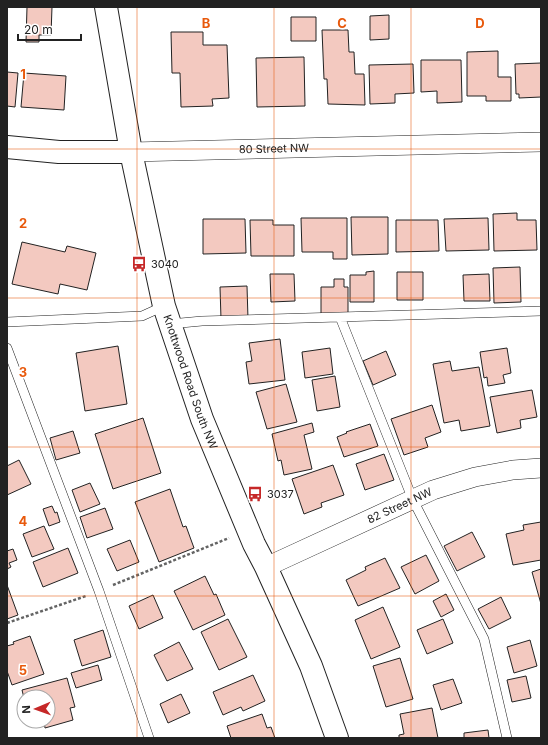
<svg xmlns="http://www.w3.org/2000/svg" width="548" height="745" font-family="Inter,sans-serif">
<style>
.building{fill:#f3c9c0;stroke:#222}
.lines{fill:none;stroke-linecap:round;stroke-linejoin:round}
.lane-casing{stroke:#222;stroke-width:10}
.street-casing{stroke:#222;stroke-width:20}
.secondary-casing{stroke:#222;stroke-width:24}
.path{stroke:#646464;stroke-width:2.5;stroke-dasharray:3 2;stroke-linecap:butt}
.lane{stroke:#fff;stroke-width:9}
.street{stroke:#fff;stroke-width:19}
.secondary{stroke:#fff;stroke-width:22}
.grid{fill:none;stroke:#e8590c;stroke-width:1;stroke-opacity:0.55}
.labels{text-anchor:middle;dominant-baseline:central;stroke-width:3;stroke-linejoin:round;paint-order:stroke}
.street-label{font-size:11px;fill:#222;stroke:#fff}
.poi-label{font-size:11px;fill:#222;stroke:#fff;text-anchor:start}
.grid-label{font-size:13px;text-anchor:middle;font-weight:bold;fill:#e8590c;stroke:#fff;stroke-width:3;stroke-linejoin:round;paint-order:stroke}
</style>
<rect width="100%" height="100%" fill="#fff"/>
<!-- building -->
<path class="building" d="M27,7H52L51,35H39V42H26Z
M389,15V39L370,40V16Z
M291,17H316V41H291Z
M322,30H348L349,52H354L355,74H364L365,105L328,104L327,79H324Z
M171,32H203V45H227L229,98L212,99L213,106L181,107L180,73H172Z
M498,51V77H511V101H486V96H467V52Z
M304,57L305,106L257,107L256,58Z
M421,60H461L462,102L437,103V91L421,92Z
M541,63V97L519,98V94H516L515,64Z
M413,64L414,93L395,94V103L370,104L369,65Z
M7,72L18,73L15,107L7,106Z
M24,73L66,76L64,110L21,107Z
M517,213V220H536L537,250L494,251L493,214Z
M351,217H388V254L352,255Z
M301,218H347V259H333V252H302Z
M488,218L489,250L446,251L444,219Z
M203,219H245L246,253L203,254Z
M250,220H273V225H294V256H251Z
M396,220H438L439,251L396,252Z
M22,242L65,252L67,246L96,253L87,290L60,284L58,294L12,284Z
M520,267L521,302L494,303L493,268Z
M374,271V302H350V275H366V272Z
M397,272H423V300H397Z
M270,274H294L295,301L271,302Z
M489,274L490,301H464L463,275Z
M334,279H344V287H348V316H321V287H334Z
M247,286L248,319H221L220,287Z
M280,339L285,380L249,384L246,362L252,361L249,343Z
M118,346L127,404L85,411L76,353Z
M330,348L333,374L305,378L302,352Z
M507,348L511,373L503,375L505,383L488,386L487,377L484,378L480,352Z
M386,351L396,375L373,385L363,361Z
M450,361L452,371L479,367L490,426L461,431L459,420L444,423L433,364Z
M335,376L340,407L317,411L312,380Z
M286,384L297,422L267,429L256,392Z
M532,390L537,417L520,420L521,428L497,433L490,397Z
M432,405L441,432L425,438L428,447L404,455L391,419Z
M143,418L161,473L113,489L95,434Z
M312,423L314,432L304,435L312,469L284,475L281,460L278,461L272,434Z
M370,424L378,446L344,457L337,437L347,433L346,432Z
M73,431L80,453L56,460L50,438Z
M384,454L394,480L365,490L356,464Z
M19,460L31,484L7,495V466Z
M333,465L344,495L321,503L322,507L304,514L292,479Z
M90,483L100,504L80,512L72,490Z
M170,489L183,527L186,526L194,548L159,562L135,502Z
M52,506L55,513L57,512L60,522L49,526L43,509Z
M105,508L113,529L87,538L80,517Z
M541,522V560L513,565L506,534L524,530L523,525Z
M44,526L54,549L32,557L23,534Z
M472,532L485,557L457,571L444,546Z
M130,540L139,562L117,571L107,549Z
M68,548L78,573L43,587L33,562Z
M13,549L17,560L9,563L11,567L7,569V551Z
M426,555L439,581L415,594L401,567Z
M385,558L400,588L358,606L346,580L366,570L365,567Z
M541,569V604L532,572Z
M205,576L214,595L216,594L225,615L193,630L174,591Z
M7,585L18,615L7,619Z
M446,594L454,610L441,617L433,601Z
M153,595L163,618L139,629L129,606Z
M501,597L511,618L489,629L478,609Z
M383,607L400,647L371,659L355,620Z
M228,619L247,657L219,670L201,632Z
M443,619L453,643L427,654L417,630Z
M103,630L111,657L82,666L74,640Z
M30,636L44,674L12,685L7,671V646L14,644L13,642Z
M530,640L537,666L514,673L507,647Z
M179,642L193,669L167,681L154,655Z
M400,658L413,699L386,707L373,666Z
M98,665L102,680L76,688L71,673Z
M253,675L265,701L243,711L241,707L223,715L213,692Z
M526,676L531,698L512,702L507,680Z
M67,678L75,707L70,708L73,720L45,728L44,721H48V697L24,698L22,690Z
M453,679L462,703L441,710L433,685Z
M181,694L190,713L168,723L160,704Z
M432,708L438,738H399V735L404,734L400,714Z
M262,714L267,728L271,727L275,738H231L227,726Z
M488,730L489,738H464V733Z"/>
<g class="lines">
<!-- lane casing -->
<g class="lane-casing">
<path id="lane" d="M340,317L413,500L484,639L507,738
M7,322L142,316L164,306
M170,324L202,321L541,311
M7,348L99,591L149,738"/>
</g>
<!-- street casing -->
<g class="street-casing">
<g id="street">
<path id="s1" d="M131,152L541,142"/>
<path id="s2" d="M266,567L433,490L475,477L513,470L541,468"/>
</g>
</g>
<!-- secondary casing -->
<g class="secondary-casing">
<g id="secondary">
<path id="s3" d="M106,7L131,152L164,306L202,419L254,544L266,567L311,666L337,738"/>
<path d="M7,147L59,152H131"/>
</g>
</g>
<!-- path -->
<path class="path" d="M113,585L229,538
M7,623L86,596"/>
<!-- lane -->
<use href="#lane" class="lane"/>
<!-- street -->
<use href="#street" class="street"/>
<!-- secondary -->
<use href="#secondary" class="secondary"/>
</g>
<!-- grid -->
<path class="grid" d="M137,7V738M274,7V738M411,7V738M7,149H541M7,298H541M7,447H541M7,596H541"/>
<!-- icons -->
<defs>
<g id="bus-bare" transform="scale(1.2)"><path d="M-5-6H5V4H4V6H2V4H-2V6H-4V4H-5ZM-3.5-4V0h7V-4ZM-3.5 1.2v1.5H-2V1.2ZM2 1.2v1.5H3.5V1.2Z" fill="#c62828" stroke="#fff" stroke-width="2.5" paint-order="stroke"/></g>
</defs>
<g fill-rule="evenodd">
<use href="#bus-bare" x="139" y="264"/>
<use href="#bus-bare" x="255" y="494"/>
</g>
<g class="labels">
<!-- street labels -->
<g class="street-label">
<text stroke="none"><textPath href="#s1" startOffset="143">80 Street NW</textPath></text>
<text stroke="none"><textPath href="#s3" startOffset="385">Knottwood Road South NW</textPath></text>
<text stroke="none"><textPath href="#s2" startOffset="147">82 Street NW</textPath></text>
</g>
<!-- poi labels -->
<g class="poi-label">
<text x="151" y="264">3040</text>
<text x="267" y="494">3037</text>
</g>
</g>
<g class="grid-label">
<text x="206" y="28">B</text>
<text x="342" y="28">C</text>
<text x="480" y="28">D</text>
<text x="23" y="79">1</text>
<text x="23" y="228">2</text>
<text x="23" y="377">3</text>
<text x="23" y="526">4</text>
<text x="23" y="675">5</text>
</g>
<!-- border -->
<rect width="548" height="745" fill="none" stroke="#222222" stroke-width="16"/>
<!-- north arrow -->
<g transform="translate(36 709) rotate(268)"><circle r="19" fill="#ffffff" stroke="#a7a7a7"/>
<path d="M0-3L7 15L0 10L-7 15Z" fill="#c62828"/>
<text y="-6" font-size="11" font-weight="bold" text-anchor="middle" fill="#222222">N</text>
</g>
<!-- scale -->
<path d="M18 34v6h63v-6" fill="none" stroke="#222222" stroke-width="2"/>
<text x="24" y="34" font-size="12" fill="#222222" stroke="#ffffff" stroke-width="3" paint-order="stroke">20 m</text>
</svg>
